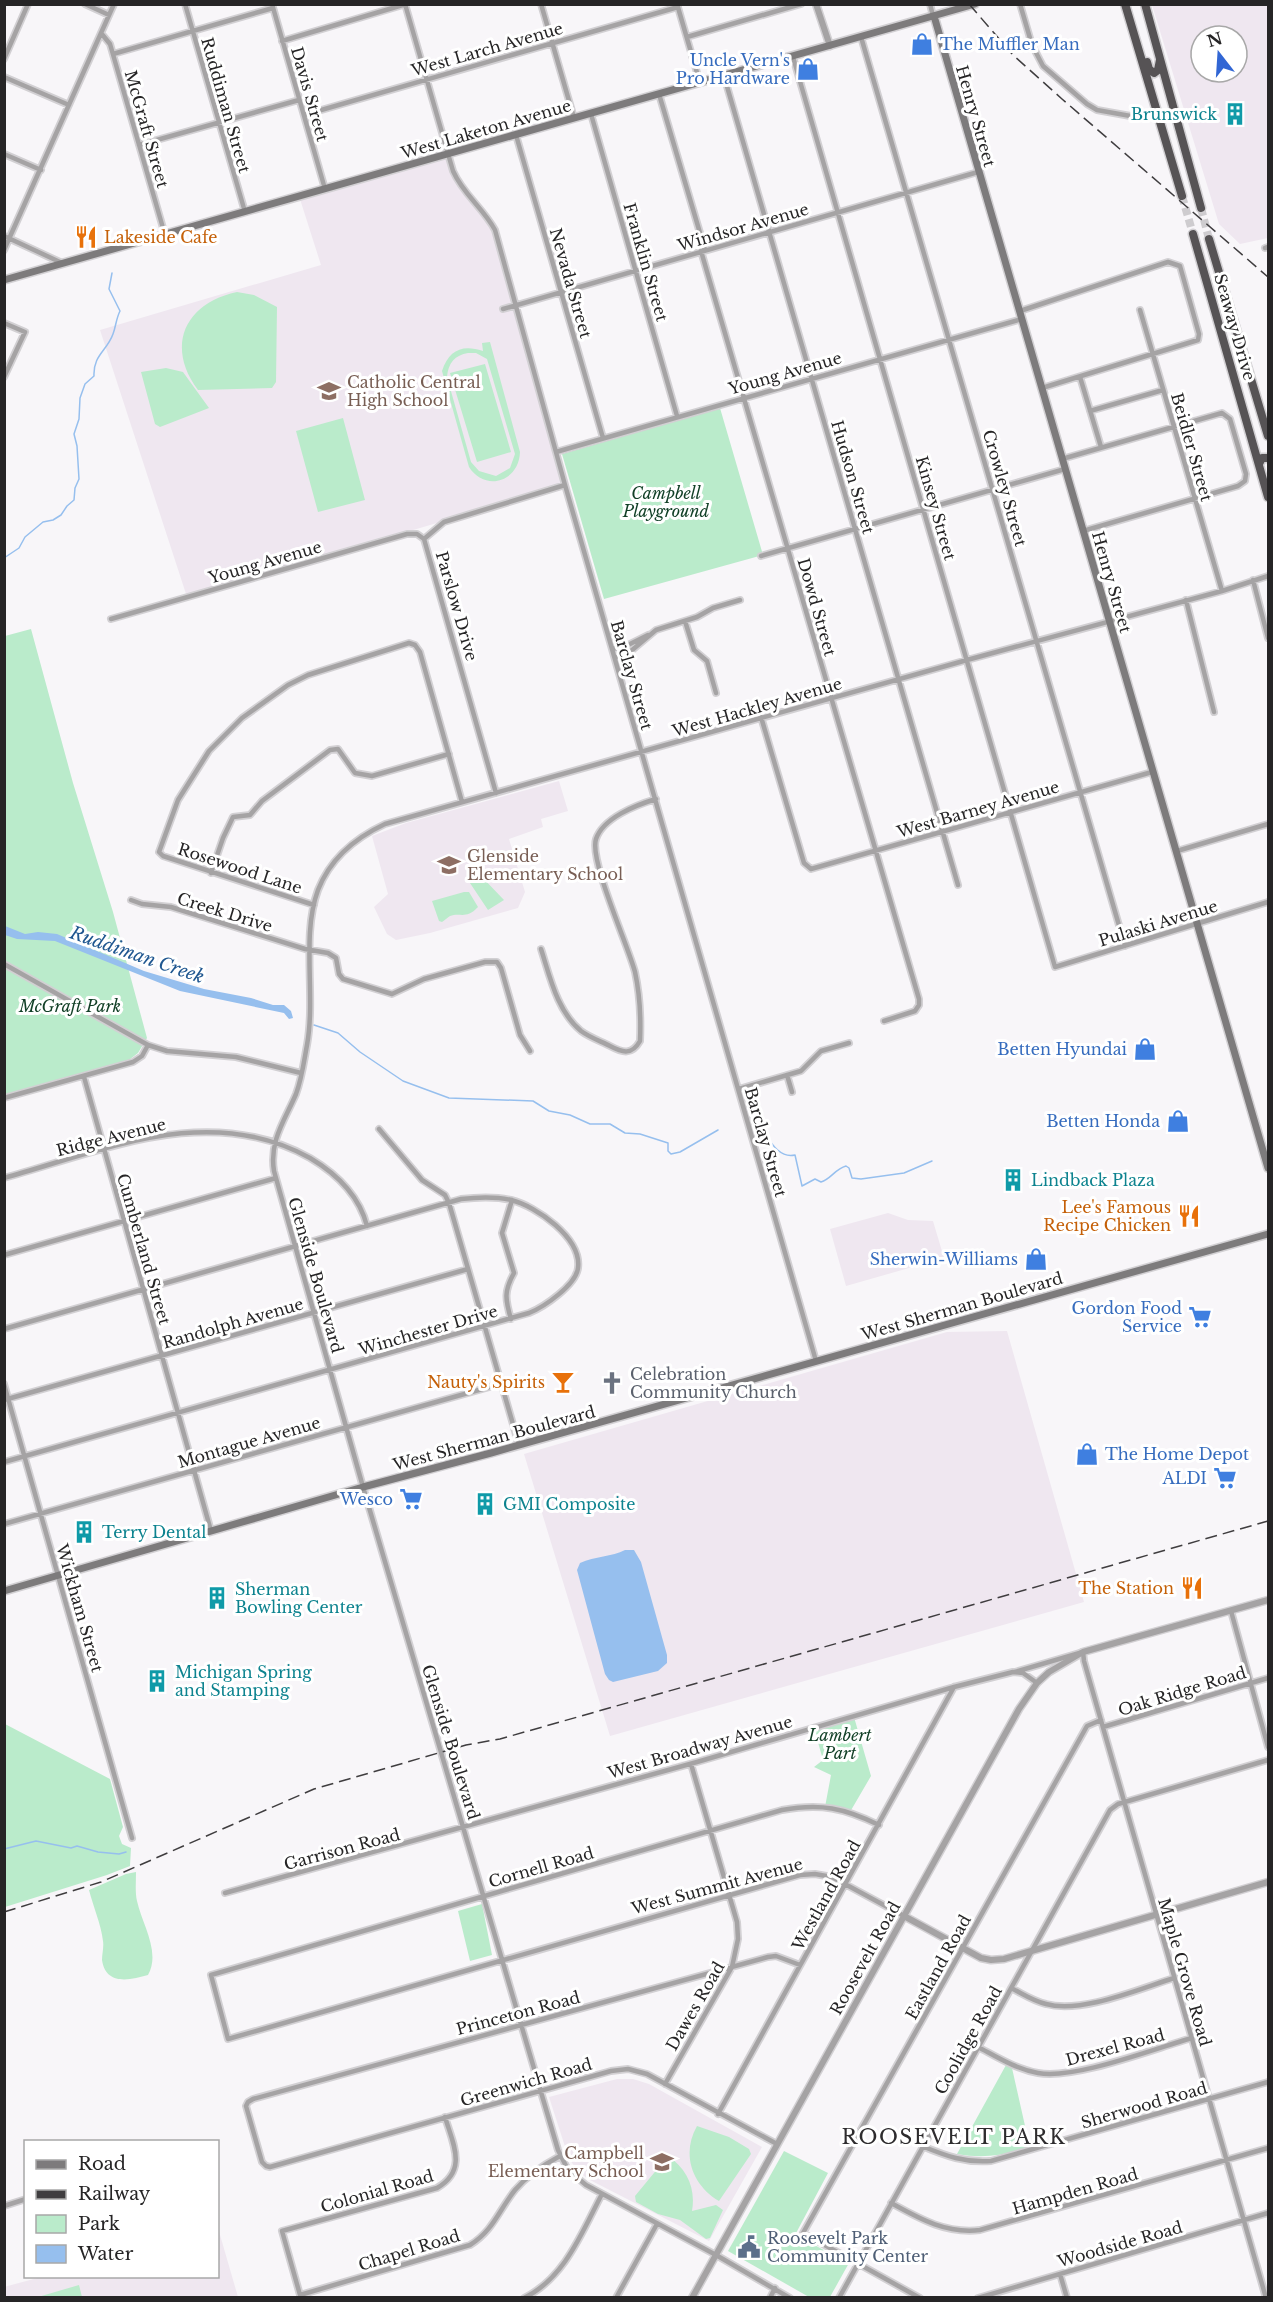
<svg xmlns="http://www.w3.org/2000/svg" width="1273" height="2302" font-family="'Libre Baskerville',serif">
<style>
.built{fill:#efe7f0;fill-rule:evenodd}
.green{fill:#baebcb;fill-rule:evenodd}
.water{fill:#96bfee}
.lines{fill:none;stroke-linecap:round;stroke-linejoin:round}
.stream{stroke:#96bfee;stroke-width:1.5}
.trunk-tunnel{stroke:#cecccf;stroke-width:8;stroke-dasharray:8 4;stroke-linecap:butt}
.minor-casing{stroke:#d2d0d3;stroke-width:8}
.tertiary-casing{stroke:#d2d0d3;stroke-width:9}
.secondary-casing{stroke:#d2d0d3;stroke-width:10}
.trunk-casing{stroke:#d2d0d3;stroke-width:11}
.minor{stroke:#a5a3a4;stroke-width:4.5}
.tertiary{stroke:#a5a3a4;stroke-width:6}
.secondary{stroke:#7d7b7c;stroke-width:7}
.trunk{stroke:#565355;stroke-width:8}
.rail{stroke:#3f3d3f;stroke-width:1.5;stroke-dasharray:12 6;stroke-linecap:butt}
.labels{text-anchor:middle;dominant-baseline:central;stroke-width:6;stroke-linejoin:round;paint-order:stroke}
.shop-label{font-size:16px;fill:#366cbe;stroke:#fff;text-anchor:end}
.street-label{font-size:16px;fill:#262526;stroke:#fff}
.culture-label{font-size:16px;fill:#0d838f;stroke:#fff;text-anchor:start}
.food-label{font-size:16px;fill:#c56008;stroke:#fff;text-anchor:end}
.education-label{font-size:16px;fill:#785e54;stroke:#fff;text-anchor:start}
.park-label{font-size:16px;font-style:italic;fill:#124027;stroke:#fff}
.worship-label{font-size:16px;fill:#5b616d;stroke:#fff;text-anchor:start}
.service-label{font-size:16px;fill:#4e5e75;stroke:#fff;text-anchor:start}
.water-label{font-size:18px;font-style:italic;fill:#205790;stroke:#fff}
.quarter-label{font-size:20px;letter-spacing:1.5px;fill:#2e2c2e;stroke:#fff}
</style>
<rect width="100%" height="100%" fill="#f8f6f9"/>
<!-- built -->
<path class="built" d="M1152,5H1268V238L1240,244L1219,224ZM1201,36H1237V72H1201Z
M449,154L453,171L495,230L565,485L187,597L100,330L321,265L299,196Z
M559,781L568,811L541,819L543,827L509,839L525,892L518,908L430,933L396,940L387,934L374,907L388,894L372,836L406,823Z
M888,1213L908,1220L933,1221L944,1258L846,1286L830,1229Z
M1007,1331L1084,1602L610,1736L524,1454L947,1332Z
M617,2079H633L649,2084L762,2147L709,2241L588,2179L579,2172L569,2159L549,2097Z
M218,2228L238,2297L5,2298L4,2287L41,2277L218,2276Z"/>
<!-- green -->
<path class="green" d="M237,292L254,295L277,307L276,382L272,388L198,390C165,346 185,303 237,292Z
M490,342L520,452C519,482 485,492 469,467L442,371C449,350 462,344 483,351L482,343ZM468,353H476L487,359L515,454L510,468L496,476L479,471L471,462L447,377C448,363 455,355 468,353Z
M485,364L511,452L477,462L450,373Z
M166,368L183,372L209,408L160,427L155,424L141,372Z
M720,408L763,555L604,599L562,454Z
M343,418L365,500L318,512L296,431Z
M31,629L73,783L113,912L147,1038L138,1053L129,1060L5,1095V636Z
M476,874L481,876L504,900L488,910L466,877Z
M464,892H469L478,907C466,920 460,912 450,916C447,918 445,920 442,922L439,921L432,901Z
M854,1717L871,1776L850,1812L825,1807L831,1775L814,1767L823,1760L814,1728Z
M5,1724L110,1779L123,1827L119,1836L122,1844L131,1848L130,1866L107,1875L5,1907Z
M136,1872C136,1882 135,1892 137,1901C142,1924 161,1952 148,1975C130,1980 106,1986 102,1960C102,1954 104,1947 103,1941C101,1924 93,1906 89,1890L126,1874Z
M482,1904L492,1955L470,1961L458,1911Z
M1006,2065L1012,2068L1030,2148C1004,2155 984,2159 957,2154Z
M697,2126L729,2137L749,2149L751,2154L719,2201C692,2185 681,2154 697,2126Z
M784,2151L828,2173L795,2235L849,2263L830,2297H809L728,2251Z
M668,2156C687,2169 696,2188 692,2211L716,2205L723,2210L710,2238L706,2239L680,2220L658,2214L636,2202L635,2196Z
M79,2285L82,2297H38Z"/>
<!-- water -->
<path class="water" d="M5,926L25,934L38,932L57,934L144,971L204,989L251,998L273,1005H284L291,1011L293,1018L289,1019L284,1013L180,991L55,941L17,939L5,935Z
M625,1550H634L641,1562L667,1655V1663L658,1671L613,1682L609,1680L605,1674L577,1570L580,1563C595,1556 612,1557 625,1550Z"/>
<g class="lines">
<!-- stream -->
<path class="stream" d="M4,558L19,548L25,537L43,522L53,520L61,515L67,506L74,500L75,488L79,479L77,446L74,434L79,419L80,398L85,384L94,376C93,355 107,351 113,334C116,326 116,319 120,311L109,289L112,273
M314,1025L338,1033L360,1052L403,1081L449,1098L533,1101L549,1111L570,1115L590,1124H610L625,1133L640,1134L668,1143V1151L671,1154L680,1152L718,1130
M760,1127C769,1139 778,1159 795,1155L802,1186L815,1179L821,1182C831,1179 835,1169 846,1166L849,1168L852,1178L861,1179L904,1173L932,1161
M4,1849L36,1841L71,1848L77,1846L98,1852L119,1854L126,1852"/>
<!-- trunk-tunnel -->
<path class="trunk-tunnel" d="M1182,196L1193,234
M1201,208L1209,239"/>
<!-- minor casing -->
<g class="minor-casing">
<path id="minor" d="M85,4L109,15
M185,4L245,212
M272,4L325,189
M405,4L453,171C463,194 483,208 495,230L565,485L816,1361
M541,4L574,118
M677,4L700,83
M930,4L933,16
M1020,4L1032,45L1043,66L1087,104L1097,110L1136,117
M101,33L110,44L165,235
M687,37L801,4
M861,37L1125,946
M282,41L406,4
M113,54L273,8
M793,57L1055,967L1268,902
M4,59L28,4
M724,76L958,885
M4,77L69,105
M659,94L705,250
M591,114L677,416
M304,115L678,7
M516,135L603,438
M139,145L299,100
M4,154L41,170
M4,236L62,263
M1265,248L1268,247
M4,250L114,4
M701,251L919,999V1005L915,1011L884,1021
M503,309L978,172
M1140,310L1222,591
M1020,311L1168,262L1180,266L1199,334L1198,340L1042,388
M4,323L25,332L4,377
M1080,377L1101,447
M1090,411L1163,390
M556,452L1022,319
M1062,459L1222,413L1230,419L1246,474L1245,481L1238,486L1083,531
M424,539L496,793
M424,539L444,522L565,485
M761,556L1065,469
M1253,580L1268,638
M1186,600L1214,712
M111,619L407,534H417L424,539
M685,621L694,650L707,661L716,693
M612,649L628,645L648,635
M615,658L631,651L656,630L697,617L713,608L740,600
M761,717L804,863L811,869L1152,772
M1177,851L1268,824
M211,873L223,838L233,817L250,815L262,801L330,750L338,749L355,773L372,776L449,754
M131,900L142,904L171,907L305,949L328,953L336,958L339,974L343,979L392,994L424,979L485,962H497L501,968L520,1035L530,1051
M314,905L163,856L159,852L178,800L209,751L242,718L288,685L308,675L409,643L415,645L420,652L462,802
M541,949C550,977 557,1011 581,1031C589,1037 600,1041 610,1046C623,1053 632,1055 640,1041C641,1018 640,995 635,972C628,945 589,860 596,839C603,818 636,805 656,799
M4,964L148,1045L167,1051L236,1057L301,1073
M787,1075L792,1092
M84,1077L211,1531
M739,1089L801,1071L821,1051L849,1043
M4,1098L133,1062L142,1056L148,1045
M379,1129L422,1180L445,1195L449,1203L519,1445
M4,1178C105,1150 210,1102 310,1158C337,1174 359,1195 367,1226
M4,1255L276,1178
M511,1319C505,1299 504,1291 514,1273L502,1233L512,1200
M4,1329L461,1199C478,1197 494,1196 511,1200C536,1206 582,1238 578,1268C576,1285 544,1307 529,1313L4,1462
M4,1384L132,1838
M4,1400L468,1269
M4,1524L500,1384
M1231,1611L1268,1747
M1015,1672L1083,1652L1084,1661L1266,2298
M1103,1727L1268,1678
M879,1825C844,1808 821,1803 782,1810L211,1975L228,2039L800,1875L815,1874L832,1877L904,1916
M225,1893L697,1762L954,1687L1013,1672L1023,1673L1037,1683
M1011,1988C1023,1994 1033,2001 1046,2004C1081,2014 1139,1989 1174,1978
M978,2047C997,2057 1016,2069 1038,2073C1074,2080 1153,2049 1192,2038
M665,2084L732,1967L738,1939L737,1922L691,1764
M718,2114L954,1687
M445,2117C453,2144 468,2170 437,2188L282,2231L300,2295L470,2245C493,2231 499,2210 515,2190C527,2176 543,2165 560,2156
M777,2144L647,2074L628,2069L611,2071L270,2167L266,2166L262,2162L246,2106L248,2102L253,2099L768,1957L776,1956L800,1965
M922,2146C946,2156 965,2163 991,2161L1268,2082
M891,2203C920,2219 946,2234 980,2230L1268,2148
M4,2206L26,2199
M1060,2274L1067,2298
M524,2298C565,2278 582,2232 602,2194
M616,2298L657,2224
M770,2298L775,2288
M790,2298L716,2255L586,2185L568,2170L558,2150L363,1487L274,1171C269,1141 285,1120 296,1094C302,1078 304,1061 307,1045C316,995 301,936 318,890C330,859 355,838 385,824L967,660L1222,591L1268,576
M839,2298L1110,1810L1118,1804L1268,1760
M920,2298L803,2233L1087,1726L1101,1720
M978,2298L1268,2213"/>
</g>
<!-- tertiary casing -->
<g class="tertiary-casing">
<path id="tertiary" d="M816,4L830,46
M904,1916L981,1958L991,1960L1004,1959L1268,1882
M692,2298L1019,1709L1037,1683L1049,1672L1083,1652L1268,1600"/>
</g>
<!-- secondary casing -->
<g class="secondary-casing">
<path id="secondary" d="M934,16L1268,1168
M4,280L975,4
M4,1591L363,1487L491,1453L1268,1234"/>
</g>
<!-- trunk casing -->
<g class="trunk-casing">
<path id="trunk" d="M1125,4L1182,196
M1145,4L1201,208
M1147,62L1149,69L1154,73L1158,70L1160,60
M1193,234L1268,497
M1209,239L1268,436
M1259,464L1262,458H1268"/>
</g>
<!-- minor -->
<use href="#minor" class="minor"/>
<!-- tertiary -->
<use href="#tertiary" class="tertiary"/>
<!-- secondary -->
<use href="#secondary" class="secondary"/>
<!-- trunk -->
<use href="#trunk" class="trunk"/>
<!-- rail -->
<path class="rail" d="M969,4L1013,55L1062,99L1268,277
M4,1912L101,1882L314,1789L466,1745L500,1739L1268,1521"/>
</g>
<!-- icons -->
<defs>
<g id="shop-bare" transform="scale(1.8)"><path d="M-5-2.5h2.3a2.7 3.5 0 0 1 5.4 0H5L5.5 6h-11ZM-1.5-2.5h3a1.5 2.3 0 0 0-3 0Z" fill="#3f7fe0" stroke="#fff" stroke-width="2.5" paint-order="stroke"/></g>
<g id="building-bare" transform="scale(1.8)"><path d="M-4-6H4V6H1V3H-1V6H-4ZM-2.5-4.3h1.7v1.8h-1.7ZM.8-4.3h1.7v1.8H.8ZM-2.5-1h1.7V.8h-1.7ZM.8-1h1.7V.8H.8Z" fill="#0f9aa8" stroke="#fff" stroke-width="2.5" paint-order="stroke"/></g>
<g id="restaurant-bare" transform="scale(1.8)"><path d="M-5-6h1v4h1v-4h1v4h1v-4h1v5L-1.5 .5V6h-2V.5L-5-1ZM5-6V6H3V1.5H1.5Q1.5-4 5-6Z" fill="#e8710a" stroke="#fff" stroke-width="2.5" paint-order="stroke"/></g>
<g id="school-bare" transform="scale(1.8)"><path d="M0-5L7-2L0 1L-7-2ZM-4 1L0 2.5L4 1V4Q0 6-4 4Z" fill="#8d6e63" stroke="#fff" stroke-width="2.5" paint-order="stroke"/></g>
<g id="supermarket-bare" transform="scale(1.8)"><path d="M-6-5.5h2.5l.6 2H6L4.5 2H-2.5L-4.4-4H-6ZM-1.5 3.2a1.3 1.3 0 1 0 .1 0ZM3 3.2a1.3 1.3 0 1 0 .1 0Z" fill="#3f7fe0" stroke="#fff" stroke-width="2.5" paint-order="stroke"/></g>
<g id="bar-bare" transform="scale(1.8)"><path d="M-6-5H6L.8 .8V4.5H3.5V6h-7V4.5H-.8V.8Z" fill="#e8710a" stroke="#fff" stroke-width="2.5" paint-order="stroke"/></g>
<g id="church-bare" transform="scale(1.8)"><path d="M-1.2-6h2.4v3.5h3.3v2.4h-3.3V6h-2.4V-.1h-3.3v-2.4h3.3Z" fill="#6b7280" stroke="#fff" stroke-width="2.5" paint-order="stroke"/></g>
<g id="civic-bare" transform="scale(1.8)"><path d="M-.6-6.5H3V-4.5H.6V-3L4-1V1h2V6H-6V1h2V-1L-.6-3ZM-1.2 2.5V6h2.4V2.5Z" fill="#5c6f8a" stroke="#fff" stroke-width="2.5" paint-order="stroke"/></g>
</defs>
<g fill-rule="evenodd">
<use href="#shop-bare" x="922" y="44"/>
<use href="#shop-bare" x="808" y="69"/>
<use href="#building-bare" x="1235" y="114"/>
<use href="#restaurant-bare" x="86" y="237"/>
<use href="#school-bare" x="329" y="391"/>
<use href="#school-bare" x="449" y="865"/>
<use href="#shop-bare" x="1145" y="1049"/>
<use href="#shop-bare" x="1178" y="1121"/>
<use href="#building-bare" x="1013" y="1180"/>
<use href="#restaurant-bare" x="1189" y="1216"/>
<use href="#shop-bare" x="1036" y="1259"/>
<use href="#supermarket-bare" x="1200" y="1317"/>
<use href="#bar-bare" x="563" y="1382"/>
<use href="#church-bare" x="612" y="1383"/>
<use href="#shop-bare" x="1087" y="1454"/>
<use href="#supermarket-bare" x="1225" y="1478"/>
<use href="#supermarket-bare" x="411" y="1499"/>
<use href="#building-bare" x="485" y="1504"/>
<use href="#building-bare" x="84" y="1532"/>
<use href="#restaurant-bare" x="1192" y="1588"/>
<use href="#building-bare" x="217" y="1598"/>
<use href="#building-bare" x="157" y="1681"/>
<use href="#school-bare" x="662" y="2162"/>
<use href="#civic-bare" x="749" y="2247"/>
</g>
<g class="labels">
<!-- shop labels -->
<g class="shop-label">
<text x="940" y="44" text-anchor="start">The Muffler Man</text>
<text x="790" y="60">Uncle Vern's<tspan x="790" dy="18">Pro Hardware</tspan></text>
<text x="1127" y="1049">Betten Hyundai</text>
<text x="1160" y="1121">Betten Honda</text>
<text x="1018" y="1259">Sherwin-Williams</text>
<text x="1182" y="1308">Gordon Food<tspan x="1182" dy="18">Service</tspan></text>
<text x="1105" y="1454" text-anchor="start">The Home Depot</text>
<text x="1207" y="1478">ALDI</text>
<text x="393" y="1499">Wesco</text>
</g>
<!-- street labels -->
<g class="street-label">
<text transform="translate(487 49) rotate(-16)">West Larch Avenue</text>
<text transform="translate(310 94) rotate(74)">Davis Street</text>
<text transform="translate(226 105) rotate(74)">Ruddiman Street</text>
<text transform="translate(976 116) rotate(74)">Henry Street</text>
<text transform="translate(147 129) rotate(74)">McGraft Street</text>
<text transform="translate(486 129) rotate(-16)">West Laketon Avenue</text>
<text transform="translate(743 227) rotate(-16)">Windsor Avenue</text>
<text transform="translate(646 262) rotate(74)">Franklin Street</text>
<text transform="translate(571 283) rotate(74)">Nevada Street</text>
<text transform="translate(1235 327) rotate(74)">Seaway Drive</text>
<text transform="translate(785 373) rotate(-16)">Young Avenue</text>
<text transform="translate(1192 447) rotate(74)">Beidler Street</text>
<text transform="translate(853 477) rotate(74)">Hudson Street</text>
<text transform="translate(1005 488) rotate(74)">Crowley Street</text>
<text transform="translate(936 508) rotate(74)">Kinsey Street</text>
<text transform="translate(265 562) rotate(-16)">Young Avenue</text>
<text transform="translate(1112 582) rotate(74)">Henry Street</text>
<text transform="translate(457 606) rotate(74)">Parslow Drive</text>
<text transform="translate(817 607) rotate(74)">Dowd Street</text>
<text transform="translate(632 675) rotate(74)">Barclay Street</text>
<text transform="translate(757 707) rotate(-16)">West Hackley Avenue</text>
<text transform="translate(978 809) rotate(-16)">West Barney Avenue</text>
<text transform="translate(240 868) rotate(18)">Rosewood Lane</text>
<text transform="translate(225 912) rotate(17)">Creek Drive</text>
<text transform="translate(1158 923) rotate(-17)">Pulaski Avenue</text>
<text transform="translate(111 1137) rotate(-14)">Ridge Avenue</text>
<text transform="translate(766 1142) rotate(74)">Barclay Street</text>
<text transform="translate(144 1249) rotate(74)">Cumberland Street</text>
<text transform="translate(316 1275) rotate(74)">Glenside Boulevard</text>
<text transform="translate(962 1306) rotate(-16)">West Sherman Boulevard</text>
<text transform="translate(233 1323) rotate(-16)">Randolph Avenue</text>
<text transform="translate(428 1330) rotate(-16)">Winchester Drive</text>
<text transform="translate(494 1438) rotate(-15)">West Sherman Boulevard</text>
<text transform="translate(249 1442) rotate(-16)">Montague Avenue</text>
<text transform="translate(80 1608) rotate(74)">Wickham Street</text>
<text transform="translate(1182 1691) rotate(-17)">Oak Ridge Road</text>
<text transform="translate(451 1742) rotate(73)">Glenside Boulevard</text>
<text transform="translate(700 1747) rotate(-16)">West Broadway Avenue</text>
<text transform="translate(342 1849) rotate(-15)">Garrison Road</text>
<text transform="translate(541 1867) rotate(-16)">Cornell Road</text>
<text transform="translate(717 1886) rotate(-15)">West Summit Avenue</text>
<text transform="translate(826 1895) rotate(-61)">Westland Road</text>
<text transform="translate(865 1958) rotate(-61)">Roosevelt Road</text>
<text transform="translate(938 1967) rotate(-61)">Eastland Road</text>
<text transform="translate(1185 1972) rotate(74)">Maple Grove Road</text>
<text transform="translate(695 2006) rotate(-60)">Dawes Road</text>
<text transform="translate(518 2013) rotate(-15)">Princeton Road</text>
<text transform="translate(968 2040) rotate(-61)">Coolidge Road</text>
<text transform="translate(1115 2047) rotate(-15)">Drexel Road</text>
<text transform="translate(526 2082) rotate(-16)">Greenwich Road</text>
<text transform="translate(1144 2105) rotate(-16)">Sherwood Road</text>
<text transform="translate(377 2191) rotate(-16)">Colonial Road</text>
<text transform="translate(1075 2191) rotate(-16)">Hampden Road</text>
<text transform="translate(1120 2244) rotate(-16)">Woodside Road</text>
<text transform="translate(409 2250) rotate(-17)">Chapel Road</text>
</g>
<!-- culture labels -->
<g class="culture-label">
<text x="1217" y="114" text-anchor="end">Brunswick</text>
<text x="1031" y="1180">Lindback Plaza</text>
<text x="503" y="1504">GMI Composite</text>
<text x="102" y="1532">Terry Dental</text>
<text x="235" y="1589">Sherman<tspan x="235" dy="18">Bowling Center</tspan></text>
<text x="175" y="1672">Michigan Spring<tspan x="175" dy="18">and Stamping</tspan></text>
</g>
<!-- food labels -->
<g class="food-label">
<text x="104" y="237" text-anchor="start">Lakeside Cafe</text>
<text x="1171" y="1207">Lee's Famous<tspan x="1171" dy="18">Recipe Chicken</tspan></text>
<text x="545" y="1382">Nauty's Spirits</text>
<text x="1174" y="1588">The Station</text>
</g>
<!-- education labels -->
<g class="education-label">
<text x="347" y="382">Catholic Central<tspan x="347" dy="18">High School</tspan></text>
<text x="467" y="856">Glenside<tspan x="467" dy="18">Elementary School</tspan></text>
<text x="644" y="2153" text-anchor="end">Campbell<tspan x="644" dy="18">Elementary School</tspan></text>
</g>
<!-- park labels -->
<g class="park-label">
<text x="666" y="493">Campbell<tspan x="666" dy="18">Playground</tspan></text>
<text x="70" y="1006">McGraft Park</text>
<text x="840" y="1735">Lambert<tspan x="840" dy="18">Part</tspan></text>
</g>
<!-- worship labels -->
<g class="worship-label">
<text x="630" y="1374">Celebration<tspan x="630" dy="18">Community Church</tspan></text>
</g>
<!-- service labels -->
<g class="service-label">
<text x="767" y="2238">Roosevelt Park<tspan x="767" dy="18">Community Center</tspan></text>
</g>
<!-- water labels -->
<g class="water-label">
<text transform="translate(137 955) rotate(19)">Ruddiman Creek</text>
</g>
<!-- quarter labels -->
<g class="quarter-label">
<text x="954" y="2137">ROOSEVELT PARK</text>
</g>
</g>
<!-- border -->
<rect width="1273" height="2302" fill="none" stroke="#262526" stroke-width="12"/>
<!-- legend -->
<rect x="24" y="2140" width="195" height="138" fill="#ffffff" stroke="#a8a8a8" stroke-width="1.5"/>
<rect x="36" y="2160" width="30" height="9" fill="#7d7b7c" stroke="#a8a8a8" stroke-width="1.5"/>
<text x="78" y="2170" font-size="18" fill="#262526">Road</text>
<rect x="36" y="2190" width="30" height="9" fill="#3f3d3f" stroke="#a8a8a8" stroke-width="1.5"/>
<text x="78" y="2200" font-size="18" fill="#262526">Railway</text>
<rect x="36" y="2215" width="30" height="18" fill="#baebcb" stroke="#a8a8a8" stroke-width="1.5"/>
<text x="78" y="2230" font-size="18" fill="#262526">Park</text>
<rect x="36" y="2245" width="30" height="18" fill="#96bfee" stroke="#a8a8a8" stroke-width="1.5"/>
<text x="78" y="2260" font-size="18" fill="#262526">Water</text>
<!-- north arrow -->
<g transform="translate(1219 54) rotate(343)"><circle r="28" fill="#ffffff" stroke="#a8a8a8" stroke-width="1.5"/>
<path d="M0-4.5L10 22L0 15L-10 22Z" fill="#3166d4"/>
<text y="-9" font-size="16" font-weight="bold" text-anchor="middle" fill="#262526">N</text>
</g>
</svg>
